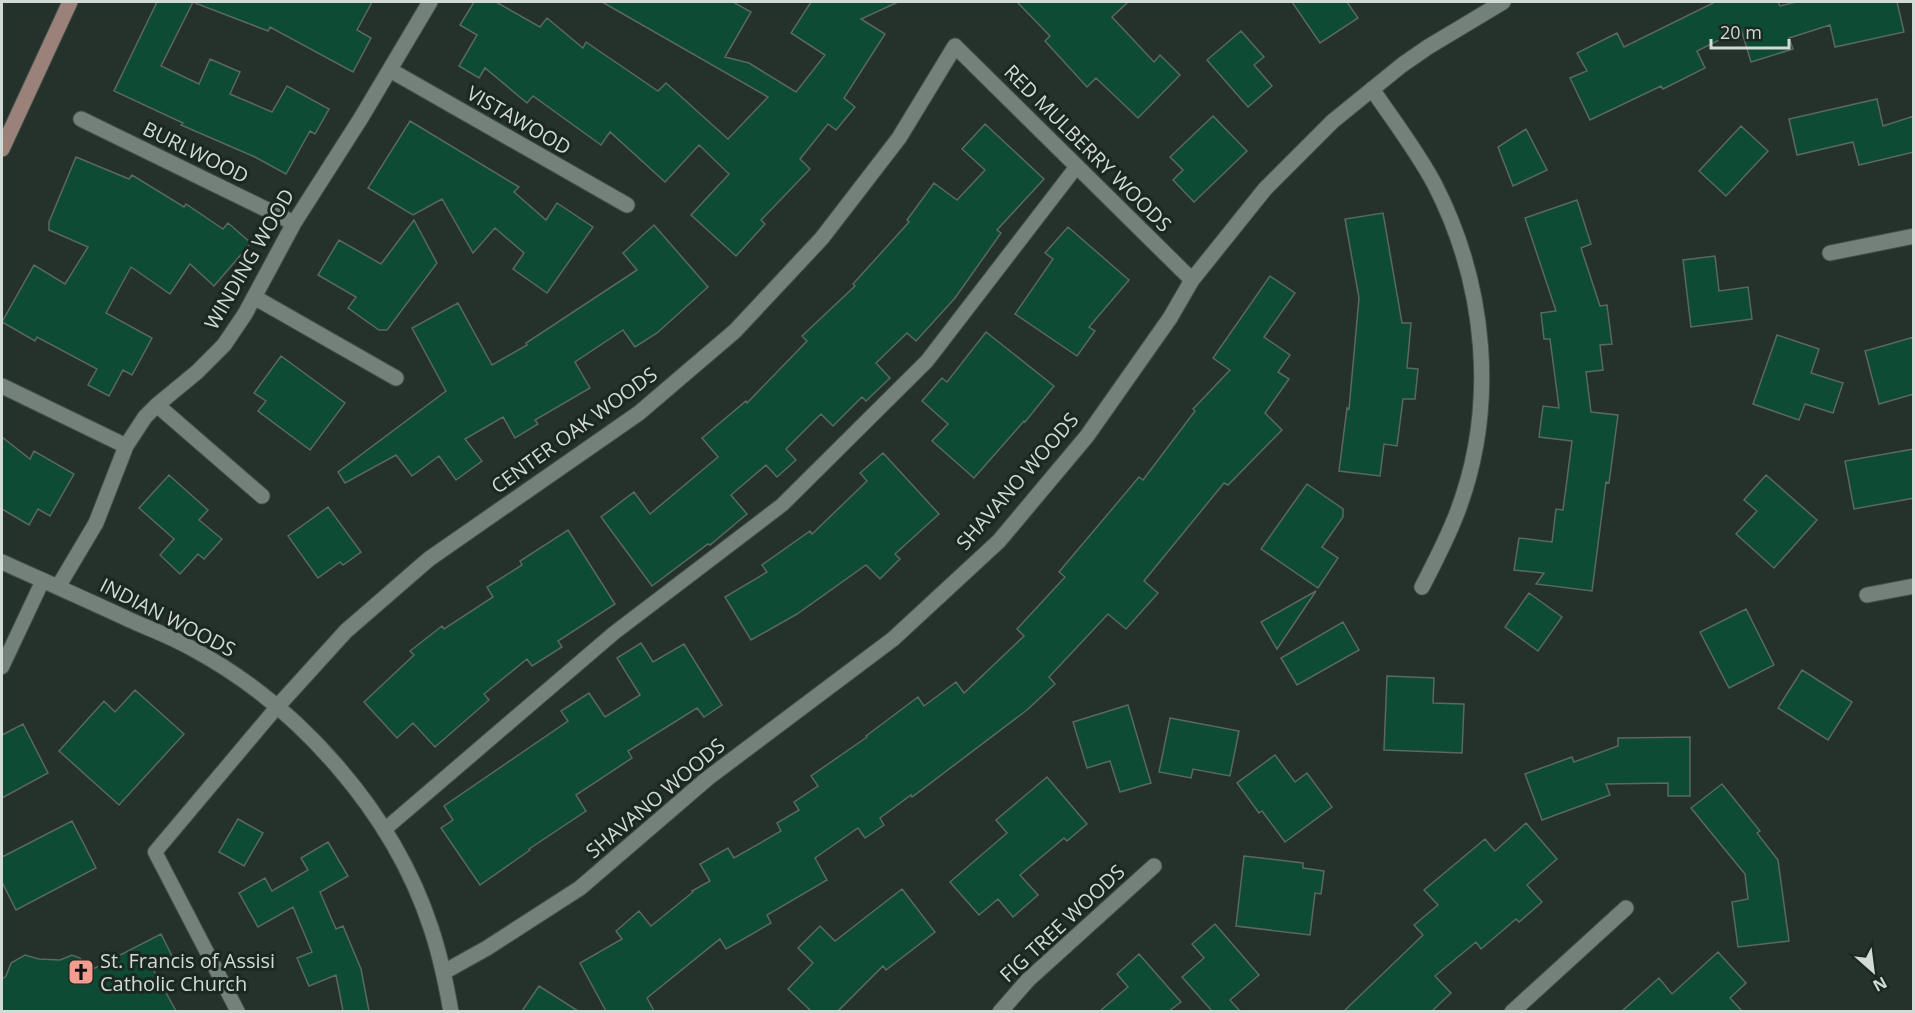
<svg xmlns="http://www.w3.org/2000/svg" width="1915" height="1013" font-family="'Open Sans',sans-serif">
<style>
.building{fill:#0d4b35;stroke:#5b6861;stroke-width:1.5}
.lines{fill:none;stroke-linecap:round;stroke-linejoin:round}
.service-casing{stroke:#454f4a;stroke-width:16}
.minor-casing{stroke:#454f4a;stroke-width:17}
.secondary-casing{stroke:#454f4a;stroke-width:17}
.service{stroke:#74817b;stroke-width:14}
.minor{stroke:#74817b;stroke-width:15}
.secondary{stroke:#9a827a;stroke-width:15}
.labels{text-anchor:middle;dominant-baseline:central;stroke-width:6;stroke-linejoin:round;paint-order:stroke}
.street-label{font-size:20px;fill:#d2dad6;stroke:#1b2721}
.poi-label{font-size:20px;fill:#d2dad6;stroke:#1b2721;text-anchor:start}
</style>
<rect width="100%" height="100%" fill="#25312b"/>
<!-- building -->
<path class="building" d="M157,2H193L161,66L199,84L210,59L240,72L230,94L272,112L287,86L329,109L315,134L310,131L286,174L255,157L181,125L183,123L114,91Z
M195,2H372L357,30L371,38L353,72L270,27L268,31L195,3Z
M474,2H496L540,27L547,18L583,48L586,42L658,91L666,83L728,139L768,97L602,2H733L751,12L725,57L749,63L796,92L825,55L791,33L811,2H898L861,19L885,34L844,98L855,107L836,130L828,124L800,159L810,169L761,220L765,224L736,256L691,215L729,174L699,145L665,182L610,132L601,145L533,96L527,103L485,68L479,78L459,66L477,35L460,25Z
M1017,2H1128L1112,17L1154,62L1160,55L1180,75L1138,118L1096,78L1087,87L1045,41L1050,36Z
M1292,2H1347L1358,18L1320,43Z
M1715,2H1778L1780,6L1796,2H1897L1904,32L1835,47L1830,25L1789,38L1793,49L1751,62L1741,29L1697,51L1705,68L1663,89L1661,86L1590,120L1570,78L1587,71L1577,53L1617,33L1624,47Z
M1241,31L1264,57L1254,65L1272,86L1248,107L1207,60Z
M1877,99L1883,126L1914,116V152L1859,165L1853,142L1797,155L1789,119Z
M1213,116L1247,151L1194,202L1173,180L1183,170L1170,157Z
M410,121L519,187L514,192L546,220L557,203L593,227L547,293L513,269L524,253L495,228L473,253L442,199L413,215L368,188Z
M985,124L1044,179L997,230L1001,233L955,298L916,341L907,333L876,363L890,378L866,401L862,397L833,426L821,414L786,449L796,460L777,477L766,465L731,495L747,514L710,545L708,544L652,586L601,517L634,492L650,514L718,457L702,438L746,401L747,403L807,341L802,336L855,286L853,284L909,222L907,220L934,183L957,200L985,170L962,149Z
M1741,126L1768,151L1726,196L1699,171Z
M1526,129L1547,170L1513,186L1498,147Z
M76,157L129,179L132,175L184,207L186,204L223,229L228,223L251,243L214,286L190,264L170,294L131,267L106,313L152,338L132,375L123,370L109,396L88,385L97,369L37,337L35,341L2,322L34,265L65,284L88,247L49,230V222Z
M1577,200L1591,244L1581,248L1600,306L1607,305L1612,344L1600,345L1603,370L1586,372L1591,412L1618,415L1609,483L1606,482L1592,591L1536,584L1544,573L1514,570L1519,538L1552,542L1556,509L1563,510L1572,441L1539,437L1543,406L1559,408L1550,339H1544L1541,313L1556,311L1525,218Z
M1383,213L1402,323H1411L1407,368L1418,369L1415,399H1403L1397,446L1384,444L1380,476L1339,471L1347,408L1349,409L1359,298L1345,219Z
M414,220L437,263L387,330H379L348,308L356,297L318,275L339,240L381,264Z
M654,225L708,287L657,333L635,347L623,330L575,362L590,388L535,420L538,424L515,438L503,417L465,439L482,461L456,480L439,456L412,476L396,455L345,483L338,472L446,391L412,328L458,303L492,365L527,345L526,343L637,270L623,253Z
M1068,227L1129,280L1089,327L1095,331L1077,356L1015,314L1053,259L1045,253Z
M1715,256L1719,291L1748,287L1752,319L1691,327L1683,260Z
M1270,276L1295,293L1264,337L1290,355L1278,372L1289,379L1265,413L1282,430L1228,485L1224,483L1144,581L1158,593L1126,629L1108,614L1049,677L1055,684L1027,710L912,797L911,795L880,818L884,825L865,838L858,828L815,858L827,880L767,915L771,923L726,949L720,939L647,998L654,1011H606L580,963L622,939L616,931L639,911L651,926L693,892L692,891L710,881L700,864L728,848L734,858L781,831L777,823L799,810L794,802L818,786L811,776L867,737L866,736L918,697L924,706L956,682L964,693L1024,636L1017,629L1065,577L1059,572L1139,477L1143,480L1195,411L1193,409L1230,370L1213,358Z
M986,332L1054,386L1025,422L1024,421L974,478L932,441L948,424L922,401L942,378L947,382Z
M1777,335L1819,349L1811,373L1843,383L1833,413L1805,404L1799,420L1753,404Z
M1914,337V394L1879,404L1865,351Z
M281,356L345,403L310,450L258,411L266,401L254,393Z
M2,437L30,459L34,451L74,474L50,516L38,509L29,525L2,509Z
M1914,449V498L1854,509L1845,461Z
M883,453L939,514L895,554L900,559L880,579L866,565L797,614L751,640L725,597L767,572L762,565L810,531L812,534L867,481L860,473Z
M169,475L208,510L199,520L222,539L204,559L198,554L180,574L160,555L174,539L139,508Z
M1766,475L1817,520L1774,568L1736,534L1757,511L1744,500Z
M1307,484L1343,509V517L1322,547L1338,558L1318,588L1261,549Z
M328,507L361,552L343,565L340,562L318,578L288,536Z
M568,530L615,604L558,641L562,647L532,666L527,659L484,694L489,700L435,747L413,723L397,738L364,702L414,655L410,651L442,626L444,629L493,597L487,587L522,565L520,561Z
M1316,591L1277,649L1261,622Z
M1529,593L1562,617L1538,651L1505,627Z
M1746,609L1774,665L1729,688L1700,632Z
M1343,622L1359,650L1297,685L1281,658Z
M641,643L653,662L684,644L722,705L704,717L697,708L628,751L632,758L576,795L586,811L529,849L530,850L480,885L441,828L453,820L444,806L568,721L561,711L589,693L605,717L640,695L617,658Z
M1802,670L1852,702L1828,740L1778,708Z
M1387,676L1434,678L1433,703L1464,704L1462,753L1384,750Z
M135,690L184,734L119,805L59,751L104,701L115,712Z
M1128,705L1151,783L1120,792L1110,761L1087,768L1073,722Z
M1170,718L1239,731L1230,776L1193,769L1191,778L1159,772Z
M23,724L48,773L2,798V735Z
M1690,737V796H1668V783L1606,784L1610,795L1542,820L1525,774L1572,757L1574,762L1618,746V738Z
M1275,755L1295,782L1307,773L1332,807L1285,842L1262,811L1259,813L1237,783Z
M1047,777L1087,824L1067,841L1064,838L1020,875L1038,895L1013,917L998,899L979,915L950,882L1007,833L996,820Z
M1722,784L1760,831L1757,833L1778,860L1789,941L1738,947L1732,902L1748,899L1745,874L1691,808Z
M238,819L263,833L244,866L219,852Z
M72,821L96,868L16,910L2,882V857Z
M1526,823L1557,859L1527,885L1542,902L1519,922L1516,919L1481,949L1476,942L1435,976L1451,993L1432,1011H1344L1423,935L1414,925L1438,905L1424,890L1485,839L1495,851Z
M328,842L348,876L320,892L336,929L343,926L361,969L369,1011H343L336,975L309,986L297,958L312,952L293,907L258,927L239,893L265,878L272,891L308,870L301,858Z
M1244,856L1303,863V868L1324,871L1321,894L1315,893L1310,935L1236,926Z
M902,889L935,932L886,970L883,966L838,1011H811L788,989L813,963L798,948L820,926L835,941Z
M1215,924L1259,975L1230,1000L1240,1011H1212L1182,977L1204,958L1192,944Z
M161,934L172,956L153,969L176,1011H2V979L6,976L11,963L25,955L39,959L60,960L72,955L80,958L89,971Z
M1718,952L1746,983L1730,998L1742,1011H1622L1659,978L1672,994Z
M1139,954L1181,1002L1169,1011H1100L1128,987L1117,974Z
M539,986L578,1011H522Z"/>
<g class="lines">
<!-- service casing -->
<g class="service-casing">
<path id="service" d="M2,667L43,580
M384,830L614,633L782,505L927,361L1077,166
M238,1012L155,852L277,707"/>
</g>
<!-- minor casing -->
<g class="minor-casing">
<path id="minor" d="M390,70L627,205
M1372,89C1393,120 1417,151 1435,185C1486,285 1498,406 1457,513C1447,539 1435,562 1422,587
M81,119L294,223
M1830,253L1914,236
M254,297L396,378
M2,386L126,446
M157,405L262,496
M2,562C44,581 87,600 130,620C150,629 172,637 191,648C298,705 393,812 431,928C440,955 446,983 451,1012
M58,587L96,523L126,446L145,417L157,405L197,372L224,345L245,314L294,223L361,118L430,2
M1867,595L1914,586
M277,707L346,631L429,559L639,413L735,331L822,238L899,138L955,46L1192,280
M444,972L487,948L580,888L708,778L893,639L999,541L1087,436L1170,318L1192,280L1265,189L1333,121L1402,65L1428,47L1503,2
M1000,1012L1028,980L1154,866
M1512,1012L1626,908"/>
</g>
<!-- secondary casing -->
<g class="secondary-casing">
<path id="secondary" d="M2,149L70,2"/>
</g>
<!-- service -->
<use href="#service" class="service"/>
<!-- minor -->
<use href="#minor" class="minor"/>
<!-- secondary -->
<use href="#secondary" class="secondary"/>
</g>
<!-- icons -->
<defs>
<g id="church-square" transform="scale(1.35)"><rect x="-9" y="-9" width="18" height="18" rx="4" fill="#f59c91" stroke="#1b2721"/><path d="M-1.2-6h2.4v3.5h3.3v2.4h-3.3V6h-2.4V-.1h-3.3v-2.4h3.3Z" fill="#111"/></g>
</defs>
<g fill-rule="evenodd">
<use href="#church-square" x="81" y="972"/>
</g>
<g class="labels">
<!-- street labels -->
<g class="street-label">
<text transform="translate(519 120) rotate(30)">VISTAWOOD</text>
<text transform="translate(1088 148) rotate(45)">RED MULBERRY WOODS</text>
<text transform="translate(196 152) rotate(26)">BURLWOOD</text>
<text transform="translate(249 259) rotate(-60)">WINDING WOOD</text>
<text transform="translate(574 430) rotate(-36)">CENTER OAK WOODS</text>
<text transform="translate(1017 481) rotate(-49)">SHAVANO WOODS</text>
<text transform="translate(168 617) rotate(27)">INDIAN WOODS</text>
<text transform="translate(655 798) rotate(-40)">SHAVANO WOODS</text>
<text transform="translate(1062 923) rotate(-43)">FIG TREE WOODS</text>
</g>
<!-- poi labels -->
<g class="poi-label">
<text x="100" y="960">St. Francis of Assisi<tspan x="100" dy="23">Catholic Church</tspan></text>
</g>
</g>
<!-- border -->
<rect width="1915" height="1013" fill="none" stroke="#d2dad6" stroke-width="6"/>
<!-- north arrow -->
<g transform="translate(1873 971) rotate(152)" stroke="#1b2721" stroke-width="4.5" paint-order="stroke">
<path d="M0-4.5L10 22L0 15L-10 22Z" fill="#d2dad6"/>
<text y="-9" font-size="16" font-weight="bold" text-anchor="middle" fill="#d2dad6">N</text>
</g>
<!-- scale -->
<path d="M1711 39v9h78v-9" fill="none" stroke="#d2dad6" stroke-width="3"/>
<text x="1720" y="39" font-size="18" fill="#d2dad6" stroke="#1b2721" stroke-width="4.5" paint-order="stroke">20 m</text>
</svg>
